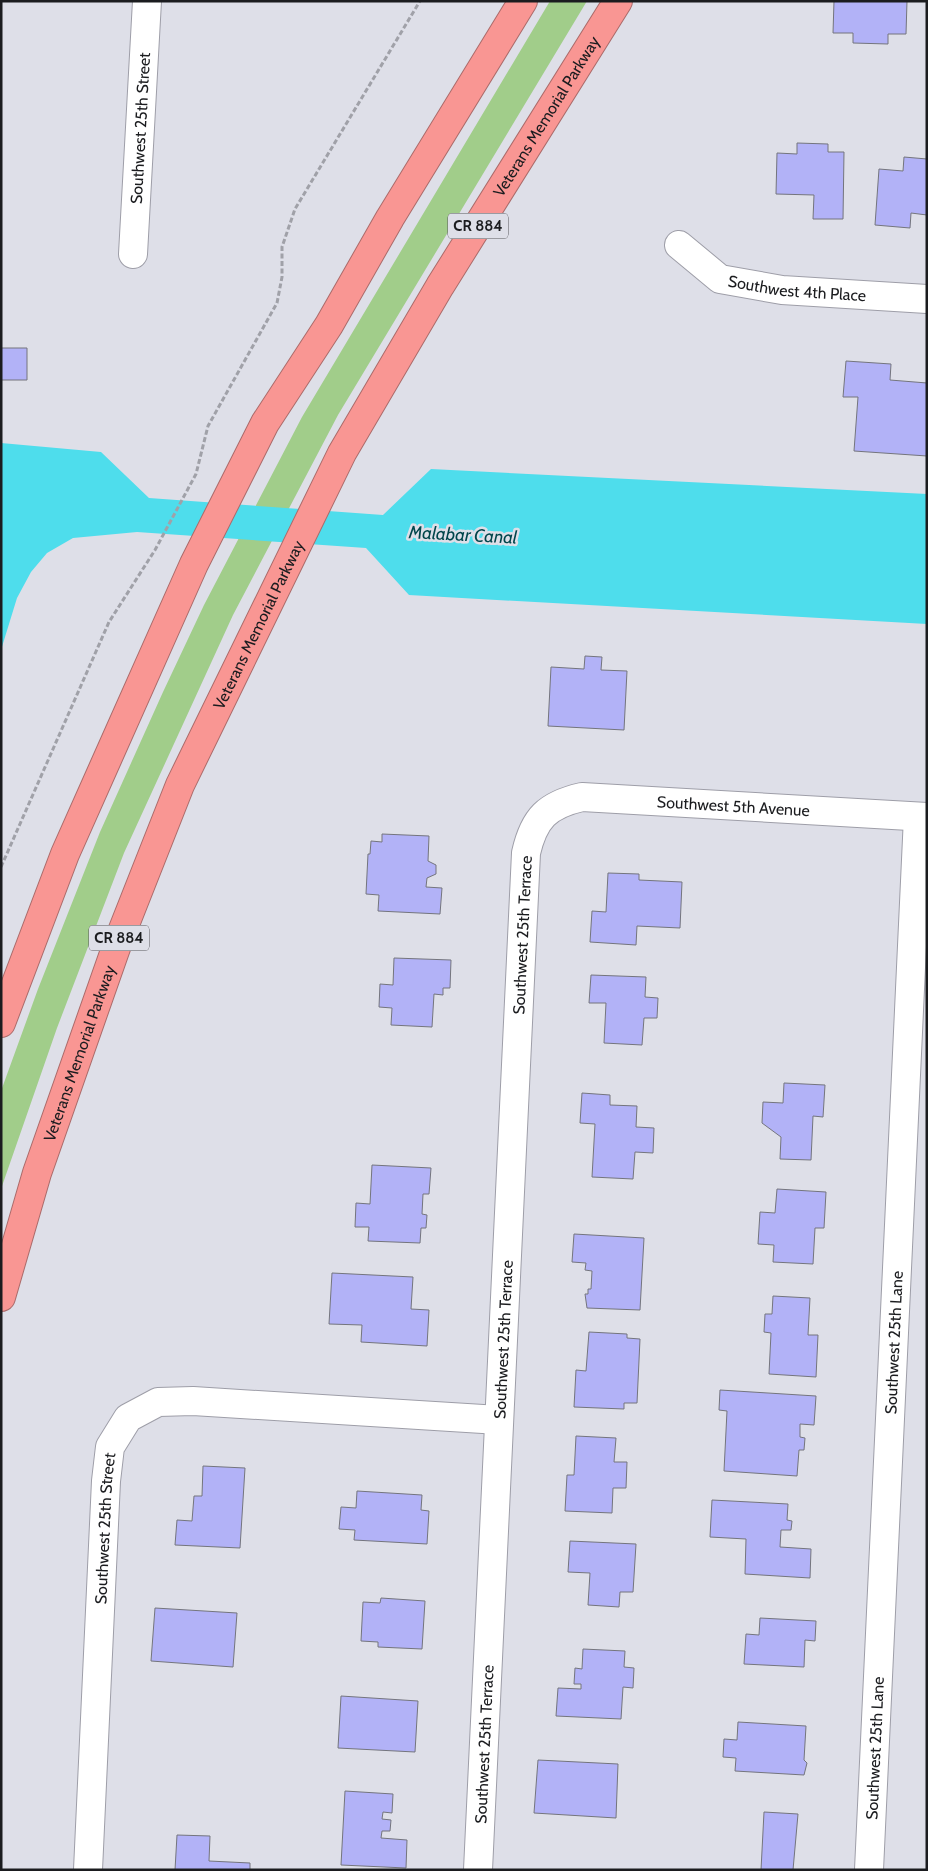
<svg xmlns="http://www.w3.org/2000/svg" width="928" height="1871" font-family="Cabin,sans-serif">
<style>
.green{fill:#a1cd8a}
.water{fill:#4eddec}
.building{fill:#b2b2f7;stroke:#74757d}
.lines{fill:none;stroke-linecap:round;stroke-linejoin:round}
.minor-casing{stroke:#9e9ea8;stroke-width:30}
.highway-casing{stroke:#ab6b6a;stroke-width:30}
.path{stroke:#a0a1a8;stroke-width:3;stroke-dasharray:5 2.5;stroke-linecap:butt}
.minor{stroke:#fff;stroke-width:28}
.highway{stroke:#f99693;stroke-width:28}
.labels{text-anchor:middle;dominant-baseline:central;stroke-width:5;stroke-linejoin:round;paint-order:stroke}
.shield{fill:#dedfe8;stroke:#56565b;stroke-width:1}
.shield-label{font-size:15px;font-weight:bold;fill:#1b1c1f}
.street-label{font-size:16px;fill:#1b1c1f;stroke:#dedfe8}
.water-label{font-size:18px;font-style:italic;fill:#00454b;stroke:#dedfe8}
</style>
<rect width="100%" height="100%" fill="#dedfe8"/>
<!-- green -->
<path class="green" d="M550,1H587L338,415L233,615L124,853L57,1028L1,1189V1091L38,989L100,832L163,692L204,605L302,417Z"/>
<!-- water -->
<path class="water" d="M1,443L101,452L149,498L383,515L431,469L927,494V624L409,595L366,548L137,532L73,538L47,553L31,572L17,598L1,650Z"/>
<!-- building -->
<path class="building" d="M834,1H907L906,34H888V44L853,43V33H833Z
M797,143L828,144V152H844L843,219H813L814,195L776,194L777,153L797,154Z
M904,157L927,159V215L911,213L910,228L875,225L879,169L903,171Z
M1,348H27V380H1Z
M846,361L891,364L890,380L927,383V456L854,451L858,397H843Z
M585,656L602,657L601,670L627,671L624,730L548,726L551,667L584,669Z
M382,834L429,836L428,861L436,865V874L427,878L426,887L442,888L440,914L378,911L379,895L366,894L368,854H370L371,841L382,842Z
M608,873L639,874V880L682,882L680,928L637,926L636,945L590,942L592,911L606,912Z
M394,958L451,960L450,988H443V995L434,994L432,1027L391,1025L392,1008L379,1007L380,984L393,985Z
M591,975L646,977L645,997L658,998L657,1018H644L642,1045L604,1043L606,1003H589Z
M784,1083L825,1085L823,1117L813,1116L811,1160L780,1159L781,1137L762,1123L763,1102L783,1103Z
M582,1093L610,1095V1105L637,1106L636,1127L654,1128L653,1153L635,1152L633,1179L592,1177L595,1124L580,1123Z
M372,1165L431,1168L429,1194H423L422,1214L427,1215L426,1228H421L420,1243L368,1241L369,1227H355L356,1203L370,1204Z
M777,1189L826,1192L824,1228H815L813,1264L773,1262L774,1245L758,1244L760,1212L775,1213Z
M574,1234L644,1238L640,1310L587,1308L585,1294H588V1289H591L592,1271L585,1270L586,1263L572,1262Z
M332,1273L413,1277L411,1309L429,1310L427,1346L361,1342L362,1325L329,1324Z
M773,1296L810,1298L808,1335H818L816,1377L769,1374L771,1333L764,1332L765,1314H772Z
M589,1332L627,1334V1338L640,1339L637,1403H624V1409L574,1407L576,1370L586,1371Z
M720,1390L816,1396L814,1425L800,1424V1437L805,1438L804,1450H799L797,1476L724,1471L727,1411L719,1410Z
M576,1436L616,1438L614,1462H627L626,1488H613L612,1513L565,1511L567,1475H574Z
M203,1466L245,1468L240,1548L175,1545L177,1520L192,1521L194,1496H202Z
M357,1491L422,1495L421,1510L429,1511L427,1544L354,1540L355,1530L339,1529L341,1507L356,1508Z
M712,1500L788,1504L787,1520L792,1521L791,1530H781L780,1547L811,1549L810,1578L745,1574L746,1539L710,1537Z
M570,1541L636,1544L633,1592H620L619,1607L588,1605L590,1573L568,1572Z
M381,1598L425,1601L422,1649L378,1647V1642L361,1641L363,1602L380,1603Z
M155,1608L237,1613L233,1667L151,1661Z
M760,1618L816,1621L815,1641L805,1640L804,1667L744,1664L746,1634L759,1635Z
M583,1649L625,1651L624,1667L634,1668L633,1688L623,1687L621,1719L556,1716L558,1688L581,1689V1684H574L575,1668L582,1669Z
M341,1696L418,1701L415,1752L338,1748Z
M738,1722L806,1726L804,1760L807,1763L804,1775L735,1771L736,1758L723,1757L724,1739L737,1740Z
M538,1760L618,1764L616,1818L534,1813Z
M345,1791L393,1794L392,1813L383,1812L382,1819L391,1820L390,1831H382L381,1838L407,1840L406,1868L341,1865Z
M764,1812L798,1814L793,1870H761Z
M177,1835L210,1836L209,1861L250,1863V1870H175Z"/>
<g class="lines">
<!-- minor casing -->
<g class="minor-casing">
<g id="minor">
<path id="s1" d="M679,245L720,279L782,290L927,299"/>
<path id="s2" d="M133,254L147,1"/>
<path id="s3" d="M88,1870L106,1481L110,1447L128,1418L158,1402L193,1401L499,1420"/>
<path id="s4" d="M478,1870L526,853C534,818 547,805 582,797L927,817"/>
<path id="s5" d="M869,1870L918,817"/>
</g>
</g>
<!-- highway casing -->
<g class="highway-casing">
<g id="highway">
<path d="M1,1023L65,854L194,564L265,423L329,325L390,218L523,1"/>
<path id="s6" d="M1,1297L37,1173L118,942L180,785L342,453L440,286L618,1"/>
</g>
</g>
<!-- path -->
<path class="path" d="M1,867L109,622L155,550L196,474L208,426L277,303L282,277V247L295,209L420,1"/>
<!-- minor -->
<use href="#minor" class="minor"/>
<!-- highway -->
<use href="#highway" class="highway"/>
</g>
<g class="labels">
<!-- shield labels -->
<g class="shield">
<rect x="448" y="213.5" width="60" height="25" rx="4"/>
<rect x="89" y="925.5" width="60" height="25" rx="4"/>
</g>
<g class="shield-label">
<text x="478" y="226">CR 884</text>
<text x="119" y="938">CR 884</text>
</g>
<!-- street labels -->
<g class="street-label">
<text stroke="none"><textPath href="#s6" startOffset="1306">Veterans Memorial Parkway</textPath></text>
<text stroke="none"><textPath href="#s2" startOffset="126">Southwest 25th Street</textPath></text>
<text stroke="none"><textPath href="#s1" startOffset="131">Southwest 4th Place</textPath></text>
<text stroke="none"><textPath href="#s6" startOffset="721">Veterans Memorial Parkway</textPath></text>
<text stroke="none"><textPath href="#s4" startOffset="1255">Southwest 5th Avenue</textPath></text>
<text stroke="none"><textPath href="#s4" startOffset="936">Southwest 25th Terrace</textPath></text>
<text stroke="none"><textPath href="#s6" startOffset="256">Veterans Memorial Parkway</textPath></text>
<text stroke="none"><textPath href="#s4" startOffset="531">Southwest 25th Terrace</textPath></text>
<text stroke="none"><textPath href="#s5" startOffset="528">Southwest 25th Lane</textPath></text>
<text stroke="none"><textPath href="#s3" startOffset="342">Southwest 25th Street</textPath></text>
<text stroke="none"><textPath href="#s4" startOffset="126">Southwest 25th Terrace</textPath></text>
<text stroke="none"><textPath href="#s5" startOffset="122">Southwest 25th Lane</textPath></text>
</g>
<!-- water labels -->
<g class="water-label">
<text transform="translate(463 535) rotate(3)">Malabar Canal</text>
</g>
</g>
<!-- border -->
<rect width="928" height="1871" fill="none" stroke="#1b1c1f" stroke-width="5"/>
</svg>
